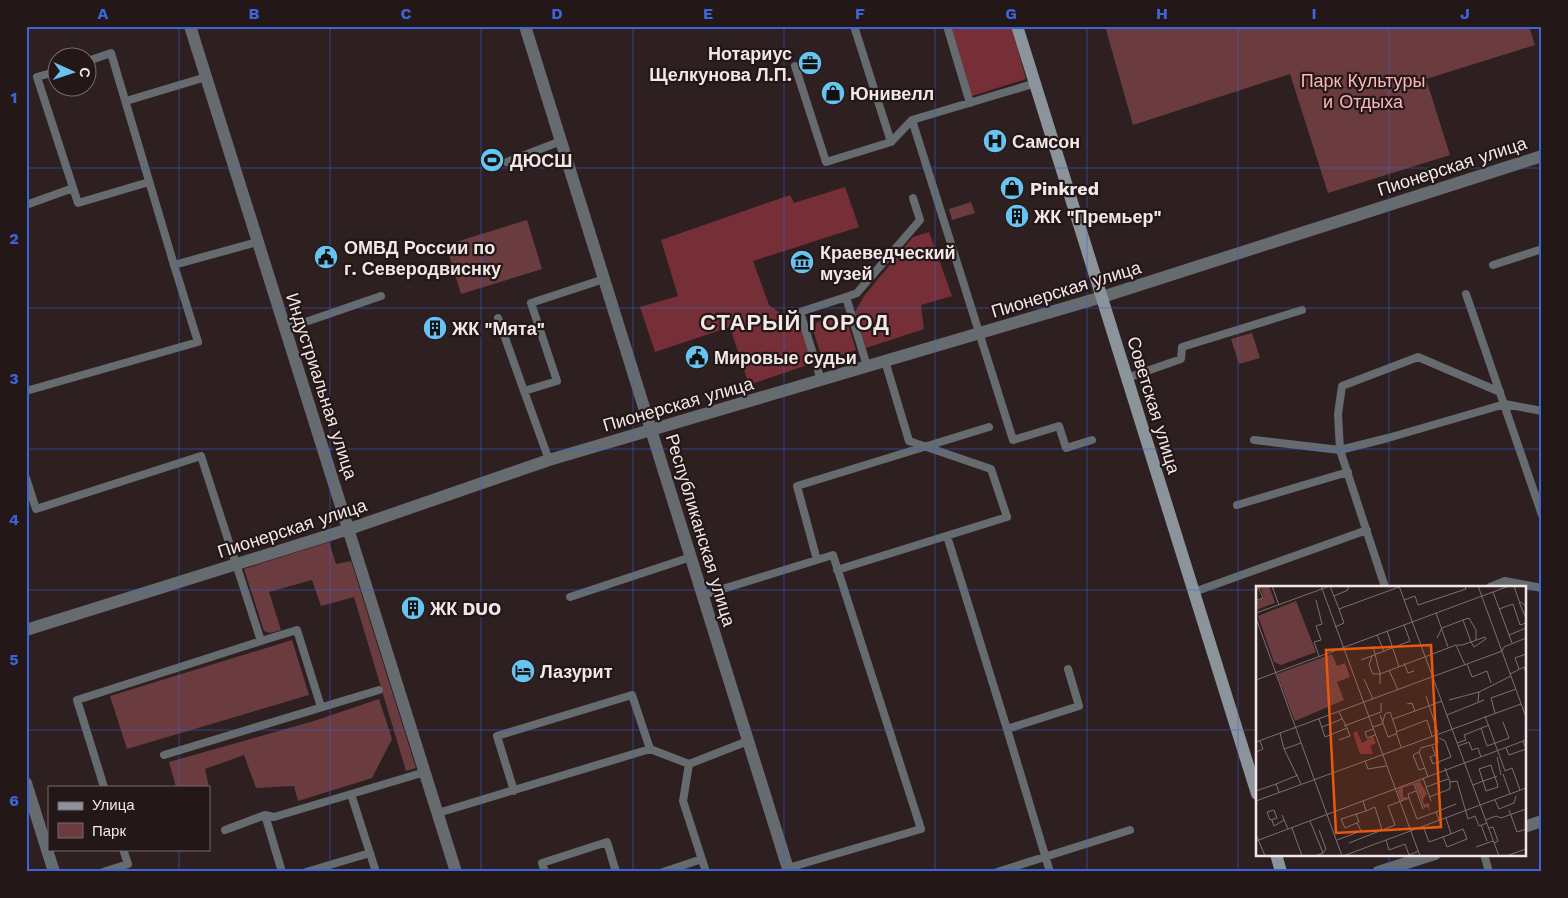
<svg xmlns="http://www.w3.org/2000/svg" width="1568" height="898" font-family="'Work Sans',sans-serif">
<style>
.green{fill:#6b3c3f}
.forest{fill:#772f37}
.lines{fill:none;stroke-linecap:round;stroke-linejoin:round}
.lane{stroke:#656b6f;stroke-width:8}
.street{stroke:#656b6f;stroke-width:12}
.secondary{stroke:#8a949a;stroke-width:12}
.grid{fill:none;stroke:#3d65da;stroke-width:1;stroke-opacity:0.55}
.labels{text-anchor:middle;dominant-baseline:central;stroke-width:4.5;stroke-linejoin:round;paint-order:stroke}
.poi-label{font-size:18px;font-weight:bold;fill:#f2e8e8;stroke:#241717;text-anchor:start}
.park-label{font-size:18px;fill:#fbb7ba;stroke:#241717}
.street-label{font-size:18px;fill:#f2e8e8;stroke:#241717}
.district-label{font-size:22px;font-weight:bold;letter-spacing:1px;fill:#f2e8e8;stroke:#241717}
.inset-road{fill:none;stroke:#7c7071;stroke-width:1}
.view{fill:#e8590c;fill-opacity:0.15;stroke:#e8590c;stroke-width:2.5}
.inset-edge{fill:none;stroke:#f2e8e8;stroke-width:2.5}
.neatline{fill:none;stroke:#3d65da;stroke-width:2}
.grid-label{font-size:16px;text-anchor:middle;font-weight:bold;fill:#3d65da}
</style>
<rect width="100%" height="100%" fill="#2e2021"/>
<!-- green -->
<path class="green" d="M1105,26H1529L1535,45L1426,79L1450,155L1328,193L1290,74L1133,125Z
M971,202L975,213L952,220L949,209Z
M527,220L542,269L461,294L446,245Z
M1252,333L1260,358L1239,364L1231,339Z
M329,542L336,564L351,561L416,768L406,771L354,597L321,606L312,580L269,592L281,630L270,633L264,631L244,569Z
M292,640L309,695L127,749L110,696Z
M379,699L392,739L372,778L298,801L294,786L256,788L244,755L205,769L209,787H176L169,762L314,721Z"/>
<!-- forest -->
<path class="forest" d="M951,26H1011L1026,79L972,96Z
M845,187L859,227L753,261L769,305L801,328L813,363L749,385L730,327L655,352L640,307L678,296L661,240L790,195L794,203Z
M929,232L952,296L921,305L924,329L866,348L855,312L864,296L913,237Z
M845,314L856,350L823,361L811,324Z"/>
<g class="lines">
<!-- lane -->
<path class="lane" d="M854,26L891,142L912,120L1036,83
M947,26L970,103
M88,61L111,53L174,265
M795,66L826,162L891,142
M58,71L37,77L78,203L149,182
M126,101L206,77
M912,120L1013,440L1059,426L1066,448L1092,440
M507,162L561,141
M26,205L73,188
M1493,265L1542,249
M1466,294L1542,515
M846,297L857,293L920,220L913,198
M498,318L524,391
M285,329L381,296
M1127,378L1181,359L1182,347L1302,310
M821,380L800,312L846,297L867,366
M26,391L198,342L174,265L257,242
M1254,440L1340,450L1338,414L1342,386L1418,357L1500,392
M549,460L524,391L557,381L531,303L604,279
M26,478L36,509L201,456L261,641L297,630L321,707
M1237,505L1348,472
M947,536L1007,729
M817,560L797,486L989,427
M837,570L1007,517L991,469L909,441L885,361
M1385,587L1340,450L1388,438L1505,404L1542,411
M1490,587L1505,581L1542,588
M1194,592L1367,530
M703,595L833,555L921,829L788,868
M570,597L691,557
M164,755L379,690
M689,764L748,741
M104,787L77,700L261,641
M514,791L497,736L632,695L650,749
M351,794L376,872
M438,813L650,749L689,764L683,801L706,872
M265,815L282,872
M225,830L265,815L274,817L425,772
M1484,854L1489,872
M103,872L128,864L123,849
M306,872L370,853
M545,872L542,863L607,842L616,872
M663,872L702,859
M997,872L1130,830
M1050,872L1007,729L1079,706L1068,669"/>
<!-- street -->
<path class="street" d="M190,26L456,872
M525,26L789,872
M26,630L349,529L549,460L1102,297L1542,156
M26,783L54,872
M1524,827L1542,821
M1378,872L1435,854"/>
<!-- secondary -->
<path class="secondary" d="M1017,26L1257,794
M1276,854L1281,872"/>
</g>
<!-- grid -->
<path class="grid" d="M179,26V787M330,26V872M481,26V872M633,26V872M784,26V872M935,26V872M1087,26V872M1238,26V872M1389,26V587M26,168H1542M26,308H1542M26,449H1542M26,590H1257M1524,590H1542M26,730H1257M1524,730H1542M179,849V872M1389,854V872"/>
<!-- icons -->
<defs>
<g id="office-disc" transform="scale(1.25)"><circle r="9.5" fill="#67c4f0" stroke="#241717"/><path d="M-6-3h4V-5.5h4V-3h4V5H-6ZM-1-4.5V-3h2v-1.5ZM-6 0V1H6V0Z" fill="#111"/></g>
<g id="shop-disc" transform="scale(1.25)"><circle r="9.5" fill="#67c4f0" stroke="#241717"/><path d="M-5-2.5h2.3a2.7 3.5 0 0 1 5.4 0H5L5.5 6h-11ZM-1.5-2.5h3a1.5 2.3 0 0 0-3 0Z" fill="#111"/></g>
<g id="hospital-disc" transform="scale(1.25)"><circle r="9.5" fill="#67c4f0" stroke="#241717"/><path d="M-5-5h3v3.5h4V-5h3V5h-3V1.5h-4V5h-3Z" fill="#111"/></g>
<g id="stadium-disc" transform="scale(1.25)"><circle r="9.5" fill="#67c4f0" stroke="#241717"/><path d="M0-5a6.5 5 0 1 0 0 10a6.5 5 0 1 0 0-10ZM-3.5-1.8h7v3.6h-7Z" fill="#111"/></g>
<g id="building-disc" transform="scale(1.25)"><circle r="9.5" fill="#67c4f0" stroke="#241717"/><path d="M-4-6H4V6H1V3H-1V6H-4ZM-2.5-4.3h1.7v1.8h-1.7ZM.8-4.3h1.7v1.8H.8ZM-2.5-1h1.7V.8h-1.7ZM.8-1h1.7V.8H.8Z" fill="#111"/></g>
<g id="civic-disc" transform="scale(1.25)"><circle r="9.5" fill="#67c4f0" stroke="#241717"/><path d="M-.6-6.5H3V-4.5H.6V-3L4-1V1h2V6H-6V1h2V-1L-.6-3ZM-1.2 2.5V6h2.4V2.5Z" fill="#111"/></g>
<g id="museum-disc" transform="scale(1.25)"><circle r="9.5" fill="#67c4f0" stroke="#241717"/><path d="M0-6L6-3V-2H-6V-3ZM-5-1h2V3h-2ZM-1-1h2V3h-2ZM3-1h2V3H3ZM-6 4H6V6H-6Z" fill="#111"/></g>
<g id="hotel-disc" transform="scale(1.25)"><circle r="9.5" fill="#67c4f0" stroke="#241717"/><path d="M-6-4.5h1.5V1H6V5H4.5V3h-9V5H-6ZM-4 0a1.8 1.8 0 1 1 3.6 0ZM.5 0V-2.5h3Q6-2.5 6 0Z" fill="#111"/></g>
</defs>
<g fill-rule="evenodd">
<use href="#office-disc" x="810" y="63"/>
<use href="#shop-disc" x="833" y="93"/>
<use href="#hospital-disc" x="995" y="141"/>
<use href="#stadium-disc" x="492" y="160"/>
<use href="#shop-disc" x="1012" y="188"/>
<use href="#building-disc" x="1017" y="216"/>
<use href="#civic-disc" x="326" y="257"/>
<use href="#museum-disc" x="802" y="262"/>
<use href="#building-disc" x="435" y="328"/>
<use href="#civic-disc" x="697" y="357"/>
<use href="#building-disc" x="413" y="608"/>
<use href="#hotel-disc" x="523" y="671"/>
</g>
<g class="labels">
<!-- poi labels -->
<g class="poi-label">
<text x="792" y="53" text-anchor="end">Нотариус<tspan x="792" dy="21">Щелкунова Л.П.</tspan></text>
<text x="850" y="93">Юнивелл</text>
<text x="1012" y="141">Самсон</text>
<text x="510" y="160">ДЮСШ</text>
<text x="1030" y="188">Pinkred</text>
<text x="1034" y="216">ЖК "Премьер"</text>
<text x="344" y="247">ОМВД России по<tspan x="344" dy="21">г. Северодвиснку</tspan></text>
<text x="820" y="252">Краеведческий<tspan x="820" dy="21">музей</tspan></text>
<text x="452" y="328">ЖК "Мята"</text>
<text x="714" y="357">Мировые судьи</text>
<text x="430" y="608">ЖК DUO</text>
<text x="540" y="671">Лазурит</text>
</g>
<!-- park labels -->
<g class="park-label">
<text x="1363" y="80">Парк Культуры<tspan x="1363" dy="21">и Отдыха</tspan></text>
</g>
<!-- street labels -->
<g class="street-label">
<text transform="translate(1452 166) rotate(-18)">Пионерская улица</text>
<text transform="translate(1066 289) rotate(-17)">Пионерская улица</text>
<text transform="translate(322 386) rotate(72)">Индустриальная улица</text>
<text transform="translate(678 404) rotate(-16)">Пионерская улица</text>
<text transform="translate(1154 405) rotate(73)">Советская улица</text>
<text transform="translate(292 528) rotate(-18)">Пионерская улица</text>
<text transform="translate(701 530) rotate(73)">Республиканская улица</text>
</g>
<!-- district labels -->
<g class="district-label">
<text x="795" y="322">СТАРЫЙ ГОРОД</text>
</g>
</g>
<!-- overview -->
<g transform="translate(1256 586)">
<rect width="270" height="270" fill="#2e2021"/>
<path d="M0,0H13L19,17L0,24V15L8,12L5,3L0,5ZM40,15L60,66L25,79L18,76L2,30ZM76,68L81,80L89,77L94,91L81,96L88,114L39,135L21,88ZM167,194L164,196L171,207L167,214L168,218L173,217L174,227L172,221L168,222L159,198L147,202V211H152L145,215L141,205L143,202Z" fill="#6b3c3f"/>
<path d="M101,145L106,157L117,150L120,157L114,160L117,168H104L97,147Z" fill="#772f37"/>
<path class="inset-road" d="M16,0L23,19M65,0L164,270M74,0L83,23L143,1M143,0L243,270M222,0L270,131M258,0L263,15L270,20M237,6L253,49M78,10L92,4V0M0,14L7,12L2,0M60,14L66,38L60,40L65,54L58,56L63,70M148,14L159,10L162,19L210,3L209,0M263,16L270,32M243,23L257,18L264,39L270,37M0,27L74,0M180,27L192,61M0,32L86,270M79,41L88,37L83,23M131,45L143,81M121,49L128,65M181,52L186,42L207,34M256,57L253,49L270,42M201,59H206L215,56L229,51L230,53L218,61L215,56L207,34L213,32L220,44V54M117,60L124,88L200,59L209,79M116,70L113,79L117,88H124V98M105,74L154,55L148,39M148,77L152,87L158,85M211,78L216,91L231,85L235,97M263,83L259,72L270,68M133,84L142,104M254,88L268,81L270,87M108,93L117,113M0,94L253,0M170,110L182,147M193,114L223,106M222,116L223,106L255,90M151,118L156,117L159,125L186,115M239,127L235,112L260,103M124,129L132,151L140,148M191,129L228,114M229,130L249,185L256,182L264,204M63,133L69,151L91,142L83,126M137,133L159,125M88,140L125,126V117M66,141L86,133M117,141L126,138L129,128L134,126L141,146M225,142L231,160L253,152L247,136M117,143L109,146L111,152L119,149M24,147L28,163M83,154L94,150L91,142M0,156L246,65L248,61L270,52M201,157L210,154L208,149L233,139M176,160L183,178M202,160L213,156L216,164L222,162L225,171M145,161L140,146L171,134L176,150M250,162L253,169L270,163L267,155M0,166L7,163L4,155M163,166L157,169L163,184L169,182M179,169L174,171L177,178L195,171L189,155L183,152M241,171L245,189M109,175L112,183L130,180M189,182L194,196L201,195L212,233L219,230L223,240L231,237M247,188L254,208M172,191L163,166L165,162L182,157L181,148M167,192L175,215M20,198L42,189M45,198L28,163L45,157M158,198L167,223M217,199L227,195L223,183L235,179L237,186L239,191L241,197L242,201L230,205L227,195L239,191L241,190M170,201L192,193M0,205L20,198L23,206M173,211L194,203V196M153,212L161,233L180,226L183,234M239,214L243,223L258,217L260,210M0,215L265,118M107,215L110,225L119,221L126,244M18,224L21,232L14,234L11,226ZM253,224L261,246L270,243M180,226L200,218M100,228L103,236L89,242L85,233L110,225M26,229L32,243M190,232L195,248M16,234L18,240L28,234M229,234L240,230L245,232L270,223M54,235L67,267L59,270M225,239L231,255M167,240L173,256L187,251L191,261L211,253L207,243L187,251M36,242L46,270M233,242L237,241L242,255L238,257M63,244L70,263L67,267M0,248L9,270M81,254L105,245L101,237M130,254L133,264L149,258L153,269L163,265M0,255L270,154M93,257L139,239L132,220L153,212L152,208L160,205M220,261L237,255M87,270L270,202M250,270L270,263"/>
<path class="view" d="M175,59L185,241L80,247L70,64Z"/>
<rect width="270" height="270" class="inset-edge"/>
</g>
<!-- border -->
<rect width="1568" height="898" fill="none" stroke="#241717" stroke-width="55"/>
<!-- legend -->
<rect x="48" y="786" width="162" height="65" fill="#241717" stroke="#766b6b"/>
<rect x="58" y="802" width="25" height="8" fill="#8a949a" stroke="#766b6b"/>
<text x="92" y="810" font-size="15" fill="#f2e8e8">Улица</text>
<rect x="58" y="823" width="25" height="15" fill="#6b3c3f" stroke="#766b6b"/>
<text x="92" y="836" font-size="15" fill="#f2e8e8">Парк</text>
<!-- north arrow -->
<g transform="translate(72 72) rotate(93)"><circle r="24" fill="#241717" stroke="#766b6b"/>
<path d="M0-4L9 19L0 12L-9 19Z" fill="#67c4f0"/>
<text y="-8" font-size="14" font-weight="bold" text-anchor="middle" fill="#f2e8e8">С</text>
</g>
<rect x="28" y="28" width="1512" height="842" class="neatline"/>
<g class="grid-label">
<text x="103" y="19">A</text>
<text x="254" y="19">B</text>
<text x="406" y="19">C</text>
<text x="557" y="19">D</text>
<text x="708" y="19">E</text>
<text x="860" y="19">F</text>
<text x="1011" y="19">G</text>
<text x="1162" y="19">H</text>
<text x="1314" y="19">I</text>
<text x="1465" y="19">J</text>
<text x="14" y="103">1</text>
<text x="14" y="244">2</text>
<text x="14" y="384">3</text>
<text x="14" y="525">4</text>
<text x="14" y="665">5</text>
<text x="14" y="806">6</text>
</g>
</svg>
